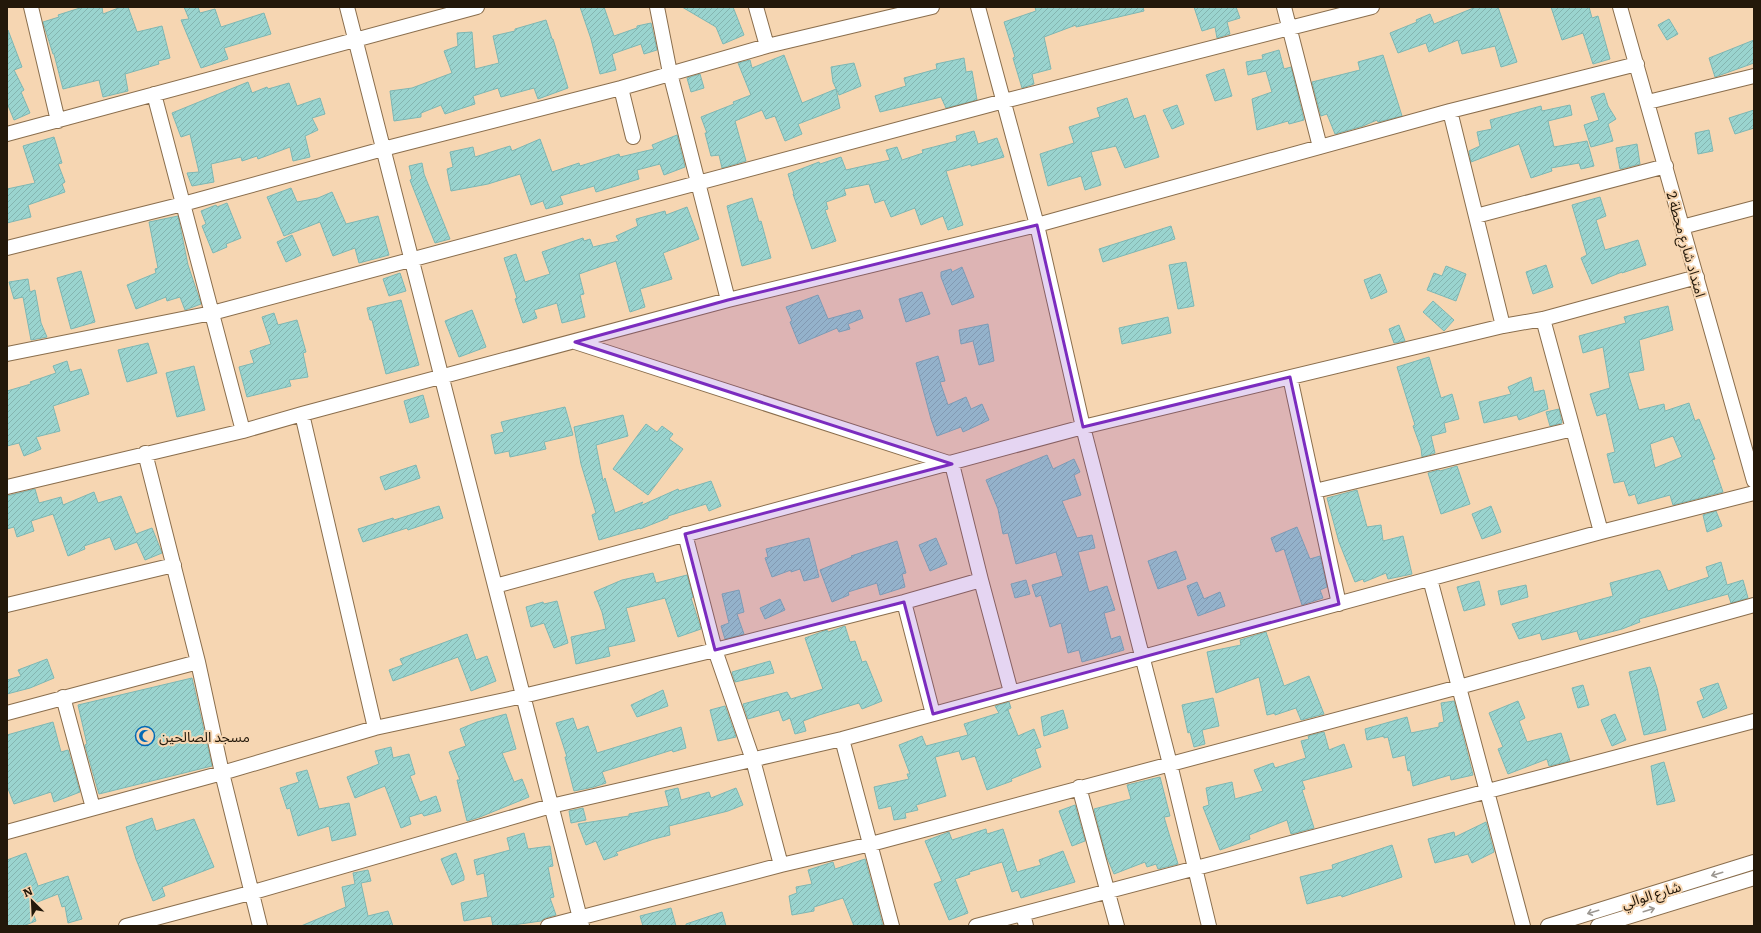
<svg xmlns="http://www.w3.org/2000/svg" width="1761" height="933" font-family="Literata,'Noto Sans Arabic',serif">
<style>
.building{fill:url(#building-hatch);stroke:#7eb7b3;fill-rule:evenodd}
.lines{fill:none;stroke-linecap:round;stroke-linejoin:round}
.minor-casing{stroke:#8a6e4d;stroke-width:16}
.minor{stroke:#fff;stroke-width:14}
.oneway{stroke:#9c9791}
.marked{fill:#7b2cbf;fill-opacity:0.2;stroke:#7b2cbf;stroke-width:3;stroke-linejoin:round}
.labels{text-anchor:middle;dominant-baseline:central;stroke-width:4;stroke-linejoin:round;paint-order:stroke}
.street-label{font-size:14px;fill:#23180a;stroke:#f6d6b2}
.poi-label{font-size:14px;fill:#23180a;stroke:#f6d6b2;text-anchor:start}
</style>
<defs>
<pattern id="building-hatch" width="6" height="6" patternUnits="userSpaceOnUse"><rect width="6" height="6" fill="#9ad4cf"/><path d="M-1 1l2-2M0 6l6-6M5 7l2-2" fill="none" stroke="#84b5b0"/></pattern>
</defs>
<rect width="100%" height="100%" fill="#f6d6b2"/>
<!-- building -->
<path class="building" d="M83,7H102L103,14L121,7H128L137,32L162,26L170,58L158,61L159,64L125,74L128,91L103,97L99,80L63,89L54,54H53L43,22L59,17L58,15Z
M184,7H198L200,13L215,9L221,27L264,13L271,34L224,48L228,59L201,68L181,20L189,19Z
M580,7H604L614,36L637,28V26L651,23L657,50L644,54L641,44L612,54L616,70L600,74L591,39Z
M682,7H733L744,35L723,44L716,27Z
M1035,7H1143L1144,11L1076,27V25L1044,37L1051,69L1032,74L1034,84L1022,88L1013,58L1015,57L1004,22L1036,11Z
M1194,7H1236L1240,18L1227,22L1230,34L1217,38L1215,27L1202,31Z
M1476,7H1498L1517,62L1501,67L1495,46L1462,54L1458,40L1429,52L1426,43L1398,53L1390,33L1417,22L1416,20L1430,14L1434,24Z
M1551,7H1589L1592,18L1598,16L1610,59L1593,64L1583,33L1562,40Z
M1669,19L1678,34L1667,40L1658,25Z
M546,20L552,39H553L568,88L538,99L534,88L501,97L498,88L473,96L475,104L445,114L441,105L421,113V117L394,121L390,91L412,88L452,73L444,51L458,46L457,33L472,32L475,69L499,63L493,36L515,31V29Z
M8,30L22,67L14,70L24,90L21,92L30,113L14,120L7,103Z
M1754,40V63L1715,77L1709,58Z
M1279,50L1284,69L1291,67L1304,120L1289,124L1288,121L1257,130L1252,99L1272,92L1266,71L1248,75L1246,62L1263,59L1262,55Z
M784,55L802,103L836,89L840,108L798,124L802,134L785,141L775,116L766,119L762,110L735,121L746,161L722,168L719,155L711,156L705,133H707L701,117L734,104L733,102L751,95L738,63L750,60L752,68Z
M1383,55L1402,116L1378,122L1377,120L1363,126L1335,134L1327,114L1321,116L1312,82L1360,70L1358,62Z
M964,58L966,72L972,71L977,100L946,108L941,97L880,112L875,96L906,86L904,78L937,69L936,64Z
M854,63L861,86L839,95L833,82L831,67Z
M1224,69L1232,96L1215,101L1206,75Z
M700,74L704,88L691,92L687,78Z
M248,82L252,93L267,87L268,89L289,83L297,106L320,98L325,114L312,118L318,130L305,136L310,157L293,161L290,147L258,159L257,156L242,161L241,157L211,164L214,182L192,186L187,173L199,172L190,134L181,137L172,113Z
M1604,93L1608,106L1616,119L1608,124L1613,141L1591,147L1584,125L1599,120L1591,97Z
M1127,98L1134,119L1145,115L1159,157L1125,168L1116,146L1091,152L1101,185L1085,190L1081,176L1048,186L1040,154L1074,143L1069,127L1100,117L1097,108Z
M1177,105L1184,124L1172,129L1163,110Z
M1570,105L1572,115L1548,121L1554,147L1587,141L1594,166L1581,169L1579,163L1551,168L1552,171L1531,178L1519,144L1471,162L1469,151L1480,146L1477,132L1492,129L1490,120L1541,106L1542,111Z
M1754,110V128L1735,134L1729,118Z
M1709,130L1713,151L1698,154L1695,133Z
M974,131L978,144L997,138L1004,157L971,166V164L946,171L963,225L948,230L943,216L921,225L915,208L891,217L884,200L875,203L869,184L844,189L846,195L826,202L828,209L825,210L836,241L812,249L793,194H794L788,174L819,162L820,164L841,157L846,170L890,160L886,150L897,147L902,160L923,153L922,150L957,141L956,136Z
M677,135L685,167L664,175L660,164L637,170L639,179L596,192L594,186L560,196L563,204L546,209L543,201L531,205L520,174L488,184L451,191L447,169L453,167L450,152L473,147L475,157L510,146L512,151L540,139L552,172L579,163L580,166L619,154L620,157L654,149L652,145Z
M54,137L62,163L58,164L65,182L62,184L65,192L28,205L31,217L7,223V189L35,183L23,146Z
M1637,144L1640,164L1620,169L1616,148Z
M422,163L424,174L450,239L435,243L410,180L412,179L409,166Z
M291,188L297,202L318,198L332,192L346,224L378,216L389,255L359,263L355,248L333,256L320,222L284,236L267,197Z
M1600,197L1606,216L1596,220L1605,250L1638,240L1646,265L1622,273V272L1592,284L1581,258L1587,255L1572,205Z
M752,198L759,222L761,221L771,258L742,266L727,206Z
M227,203L241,238L226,244L227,247L213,253L202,226L206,224L201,211L216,205L217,207Z
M687,207L699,239L663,253L672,279L640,289L645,307L630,312L616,261L579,274L584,294L580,295L585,317L562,323L557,303L534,310L537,318L523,323L515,299L517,298L504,258L516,254L525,282L550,274L542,252L583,238L584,241L590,239L593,247L619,241L616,236L638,226L636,219L665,211L666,215Z
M178,216L188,265L201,304L185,310L180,297L167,301L166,297L136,309L127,285L156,273L155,269L158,268L149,222Z
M1171,226L1175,239L1103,262L1099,249Z
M292,235L301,255L286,262L277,242Z
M1186,262L1194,306L1178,309L1169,265Z
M1546,265L1553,287L1533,294L1526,272Z
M1446,266L1466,274L1456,301L1427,290L1434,273L1442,276Z
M962,267L974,297L952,305L941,277V272L951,269L952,272Z
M81,271L95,322L71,329L57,278Z
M400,273L406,291L389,296L383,279Z
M1380,274L1387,292L1371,299L1364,280Z
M28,279L30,292L35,290L41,323L47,337L31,340L23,297L14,299L9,282Z
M922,292L930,314L906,322L899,299Z
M818,295L828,319L860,310L863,318L848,324L850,329L839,332L837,328L799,344L790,322L792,321L786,307Z
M401,300L419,365L386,374L372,320H370L367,308Z
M1433,301L1454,320L1444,331L1423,312Z
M1668,306L1673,330L1639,340L1644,370L1628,373L1639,410L1664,404L1665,411L1689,403L1695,421L1699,419L1715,459L1712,460L1723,492L1673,505L1670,495L1638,504L1635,494L1629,496L1624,481L1614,483L1607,454L1615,452L1606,413L1597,416L1590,394L1610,388L1603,347L1583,353L1579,336L1626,323L1624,317ZM1673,436L1682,457L1655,468L1650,444Z
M472,310L486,347L459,357L445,321Z
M274,313L278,325L297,320L306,352L303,353L308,377L289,380L291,386L247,397L239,367L254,363L250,351L271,344L262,317Z
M1168,317L1171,333L1122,344L1119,328Z
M988,324L994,361L979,365L973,341L961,344L959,330Z
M1399,325L1405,341L1394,343L1389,329Z
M148,343L157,373L127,382L118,350Z
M938,356L945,381L940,382L948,405L966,397L971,409L982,404L989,420L963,432L961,427L937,436L931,419L916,363Z
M1429,357L1441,398L1452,394L1459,419L1444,423L1446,432L1431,436L1435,453L1422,457L1421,448L1413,426L1415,425L1397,367Z
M67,361L70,372L81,369L89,394L53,406L60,431L36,437L41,449L24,456L19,443L7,446V391L31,384L30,382L56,373L53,366Z
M194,366L205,410L177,417L166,373Z
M1531,377L1534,392L1544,390L1548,409L1519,420L1517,415L1484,423L1479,402L1511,394L1508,387Z
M423,395L429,417L410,423L404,401Z
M565,407L573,435L544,442L546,449L510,457L509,451L495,454L491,435L504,432L501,422Z
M1559,409L1562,423L1550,426L1546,412Z
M623,415L628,436L596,445L603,481L605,478L615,513L643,502L640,506L678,489L679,491L711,481L721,506L709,511L706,504L668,516V518L640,529V528L599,540L592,515L596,513L581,464L574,427Z
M646,424L657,432L662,426L673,434L669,439L683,449L648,495L613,469Z
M1047,455L1053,469L1074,459L1080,472L1074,475L1081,495L1062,501L1077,538L1092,535L1095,548L1078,552L1089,592L1107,586L1115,610L1104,613L1111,639L1120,636L1124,650L1082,662L1079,650L1068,653L1061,623L1050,627L1041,595L1036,597L1032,585L1063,576L1056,552L1016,564L1008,533L1003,534L998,509L986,480Z
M416,465L420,478L385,490L380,477Z
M1457,466L1470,504L1441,514L1428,473L1439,470L1440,471Z
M35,489L39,503L61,497L63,505L94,492L98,503L121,496L136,534L152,528L162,553L145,560L137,542L115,550L110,537L84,546L85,549L68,556L53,514L31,521L34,531L17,537L14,527L7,529V496Z
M1357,490L1367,527L1381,525L1383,541L1403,536L1412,574L1388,579L1386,573L1364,582L1363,579L1355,582L1339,542L1327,498Z
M439,506L443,518L408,530L407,528L363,542L358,529L393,518L394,520Z
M1491,506L1501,532L1482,539L1472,514Z
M1716,511L1722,526L1707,532L1703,515Z
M1297,527L1310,559L1320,556L1327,587L1320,590L1323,598L1302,605L1284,549L1276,552L1271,538Z
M809,538L819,577L804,581L800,569L791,572V570L772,577L765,558L768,557L766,549Z
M936,538L947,564L930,571L919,545Z
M897,541L906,573L902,574L905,587L880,595L877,583L848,592L849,595L832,602L820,570L852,557L851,556Z
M1176,551L1186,579L1158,589L1148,561Z
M1721,562L1727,585L1743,580L1748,598L1731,603L1728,594L1639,619L1640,622L1622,629L1580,640L1577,631L1542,640L1540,633L1519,639L1512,624L1613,596L1610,583L1658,570L1660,571L1668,591L1709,577L1706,567Z
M653,573L656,583L687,575L693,597L691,598L701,629L678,637L665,598L626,608L635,641L608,647L610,656L576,664L571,637L606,629L602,612L594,592L622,580Z
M1026,580L1030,594L1015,598L1011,584Z
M1479,581L1485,605L1464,611L1457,587Z
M1197,582L1204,599L1220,592L1225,606L1198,616L1187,586Z
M1526,585L1528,597L1501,605L1498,591Z
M739,590L744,612L737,614L744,634L725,639L721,626L729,623L722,594Z
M780,599L785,610L765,619L760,608Z
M557,601L568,643L554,648L544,623L531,627L526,607L543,602L544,604Z
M845,626L850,642L855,641L862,662L866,661L882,701L862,709L859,703L819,715L803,721L806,731L795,734L790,718L783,721L779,710L748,719L743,704L787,692L791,699L823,689L805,638L824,631L827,630L828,632Z
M1266,632L1284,686L1309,676L1324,714L1301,720L1296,708L1275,715V713L1267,715L1259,677L1216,693L1207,652L1241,645L1240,640Z
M467,634L476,660L487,656L496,681L471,691L458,657L393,681L389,670L403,665L400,659Z
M47,659L54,678L30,688L7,694V680L21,676L18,670Z
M770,661L774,673L735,682L732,672Z
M1650,667L1657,688L1666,730L1644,735L1629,672Z
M192,678L212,766L99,794L85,745L87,744L78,705Z
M1718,683L1727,708L1703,718L1697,702L1704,699L1700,689Z
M1583,685L1589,705L1578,708L1572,688Z
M663,690L668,706L637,717L631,705Z
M1213,698L1219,726L1202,730L1205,744L1194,747L1190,732L1188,733L1182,705Z
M1454,701L1473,775L1451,780L1450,775L1413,786L1410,770L1408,771L1405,755L1393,758L1388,737L1384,738V736L1367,740L1365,729L1407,717L1411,733L1439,727V723L1444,722L1441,703Z
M1518,701L1525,718L1519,721L1527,742L1561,733L1570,761L1549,766L1547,759L1508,774L1498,749L1503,747L1489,713Z
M1009,702L1011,708L1005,711L1008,710L1018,736L1034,729L1041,747L1035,749L1041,767L1011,779L1012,781L987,790L975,756L962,760L959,751L935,757L946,796L916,805L918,810L905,813L906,818L894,820L891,806L879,809L874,787L909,779L907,774H910L899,745L922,736L926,746L968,735L964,724L999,713L995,706Z
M725,706L736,737L718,741L710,710Z
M1063,710L1068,728L1044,736L1041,717Z
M506,714L516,749L502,753L514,782L522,779L529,797L480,817L467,821L457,780H460L449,752L466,746L460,729L477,722Z
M1615,714L1626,740L1612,746L1601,720Z
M573,718L577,730L588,726L597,753L681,727L686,748L673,752L672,750L602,772L606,783L594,787L574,791L565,757H567L556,723Z
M53,722L61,752L68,750L80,792L54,802L51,792L14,804L7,786V735Z
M1324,732L1329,750L1344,744L1352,767L1302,781L1305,789L1302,790L1314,828L1291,834L1287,820L1249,835L1250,839L1220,850L1203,807L1209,805L1206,788L1232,782L1235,799L1263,791L1254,770L1273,763L1275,768L1306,758L1301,741L1309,739L1308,736Z
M391,747L393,758L409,754L415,774L410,776L420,802L436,796L441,811L424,816L422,813L409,817L411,824L401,828L385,786L355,798L347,777L379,764L375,751Z
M1664,762L1675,801L1657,805L1651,766Z
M307,770L319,809L349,803L356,835L332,841L329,826L298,836L290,808L287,809L280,788L299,782L296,773Z
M1160,777L1170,816L1164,817L1178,864L1158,869L1156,864L1147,867L1145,862L1114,874L1106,855L1094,809L1131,799L1127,785Z
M678,788L681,800L709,792L711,798L736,788L743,805L728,811L669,826L670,835L654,839L616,852L618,855L604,860L596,841L586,845L578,824L629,816V814L669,806L665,791Z
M1075,805L1085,841L1072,846L1059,811Z
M583,808L586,820L571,823L569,811Z
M152,818L156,831L194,819L214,867L162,887L165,896L153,901L136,859L126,827Z
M1486,822L1494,852L1472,863L1468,854L1435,863L1428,839L1454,832L1455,837Z
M986,829L987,834L1003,829L1017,872L1041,865L1039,860L1063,851L1075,882L1021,898L1018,890L1012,892L1002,862L969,872L970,874L955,879L968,913L949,920L934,884L942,881L925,841L949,832L952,840Z
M524,833L528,849L550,846L553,866L548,867L554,897L550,898L556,915L545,918L541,921L506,926H493L491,916L464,921L461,903L488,897L484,873L477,875L474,860L510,850L507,838Z
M1392,845L1402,877L1342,897L1341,895L1307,904L1300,877L1333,869L1332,865Z
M26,853L38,886L68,876L82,919L68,923L65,906L62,907L58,894L30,905L36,921L23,926H7V860Z
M456,853L464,876V880L452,885L441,859Z
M865,859L883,926H854L843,898L814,907V911L792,915L789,896L797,893L796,887L812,884L808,870L833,862L835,869Z
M368,870L371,881L361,883L368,916L388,911L393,926H301L346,907L342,887L355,884L353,873Z
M671,908L676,926H643L640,916Z
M722,912L726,926H686V924Z"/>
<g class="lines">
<!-- minor casing -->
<g class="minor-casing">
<path id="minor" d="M31,7L58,121
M347,7L582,926
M657,7L670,73L728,300
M756,7L767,46
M978,7L1037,225L1083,427L1170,764L1209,926
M1284,7L1320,147
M1620,7L1754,481
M621,88L633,137
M154,94L243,431
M1648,102L1754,76
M1450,111L1503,326
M7,134L477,7
M1476,216L1666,166
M1682,227L1754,208
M7,248L183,204L383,149L621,88L767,46L932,7
M1543,319L1601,532
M575,342L952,464L981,580L1011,692
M7,354L212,313L1004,101L1372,7
M1290,377L1339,604
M302,414L375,728
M145,453L198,662L222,773L260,926
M7,487L243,431L302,414L728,300L1037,225L1450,111L1637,64
M1315,491L1573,429
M685,534L715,650L753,760L781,865
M1430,579L1523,926
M495,586L1083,427L1503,326L1543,319L1697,277
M904,602L933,714
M7,605L174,565
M63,697L93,808
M7,713L198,662
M842,739L892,926
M1079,787L1117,926
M7,832L222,773L375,728L523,696L715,650L904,602L981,580
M1023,914L1026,926
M126,926L250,893L551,806L842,739L1601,532L1754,493
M548,926L781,865L871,844L1459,687L1754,605
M976,926L1754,721
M1548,926L1754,862
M1598,926L1754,878"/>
</g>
<!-- minor -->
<use href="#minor" class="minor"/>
</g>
<!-- one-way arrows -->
<defs><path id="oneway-shaft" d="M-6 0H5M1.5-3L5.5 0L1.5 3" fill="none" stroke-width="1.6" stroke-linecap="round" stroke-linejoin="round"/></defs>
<g class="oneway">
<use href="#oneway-shaft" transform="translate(1717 874) rotate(163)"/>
<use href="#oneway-shaft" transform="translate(1649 910) rotate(-17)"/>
<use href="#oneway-shaft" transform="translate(1593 912) rotate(163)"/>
</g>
<!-- marked area -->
<path class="marked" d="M1037,225L1083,427L1290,377L1339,604L933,714L904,602L715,650L685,534L952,464L575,342L728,300Z"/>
<!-- icons -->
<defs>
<g id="mosque-ring" transform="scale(1)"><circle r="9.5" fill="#f6d6b2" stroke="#0469b5" stroke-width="1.5"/><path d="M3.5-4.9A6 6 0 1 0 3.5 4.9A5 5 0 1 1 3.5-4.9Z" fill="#0469b5"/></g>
</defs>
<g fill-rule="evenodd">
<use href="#mosque-ring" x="145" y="736"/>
</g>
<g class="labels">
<!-- street labels -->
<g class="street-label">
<text transform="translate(1687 244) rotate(74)">امتداد شارع محطة 2</text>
<text transform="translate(1651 894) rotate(-17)">شارع الوالي</text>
</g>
<!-- poi labels -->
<g class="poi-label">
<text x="159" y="736">مسجد الصالحين</text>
</g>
</g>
<!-- border -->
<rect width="1761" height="933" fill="none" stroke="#23180a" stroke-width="16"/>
<!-- north arrow -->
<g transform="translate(32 901) rotate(336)" stroke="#f6d6b2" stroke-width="3" paint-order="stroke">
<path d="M0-3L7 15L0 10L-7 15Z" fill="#23180a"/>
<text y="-6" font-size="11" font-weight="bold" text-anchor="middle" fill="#23180a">N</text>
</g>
</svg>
